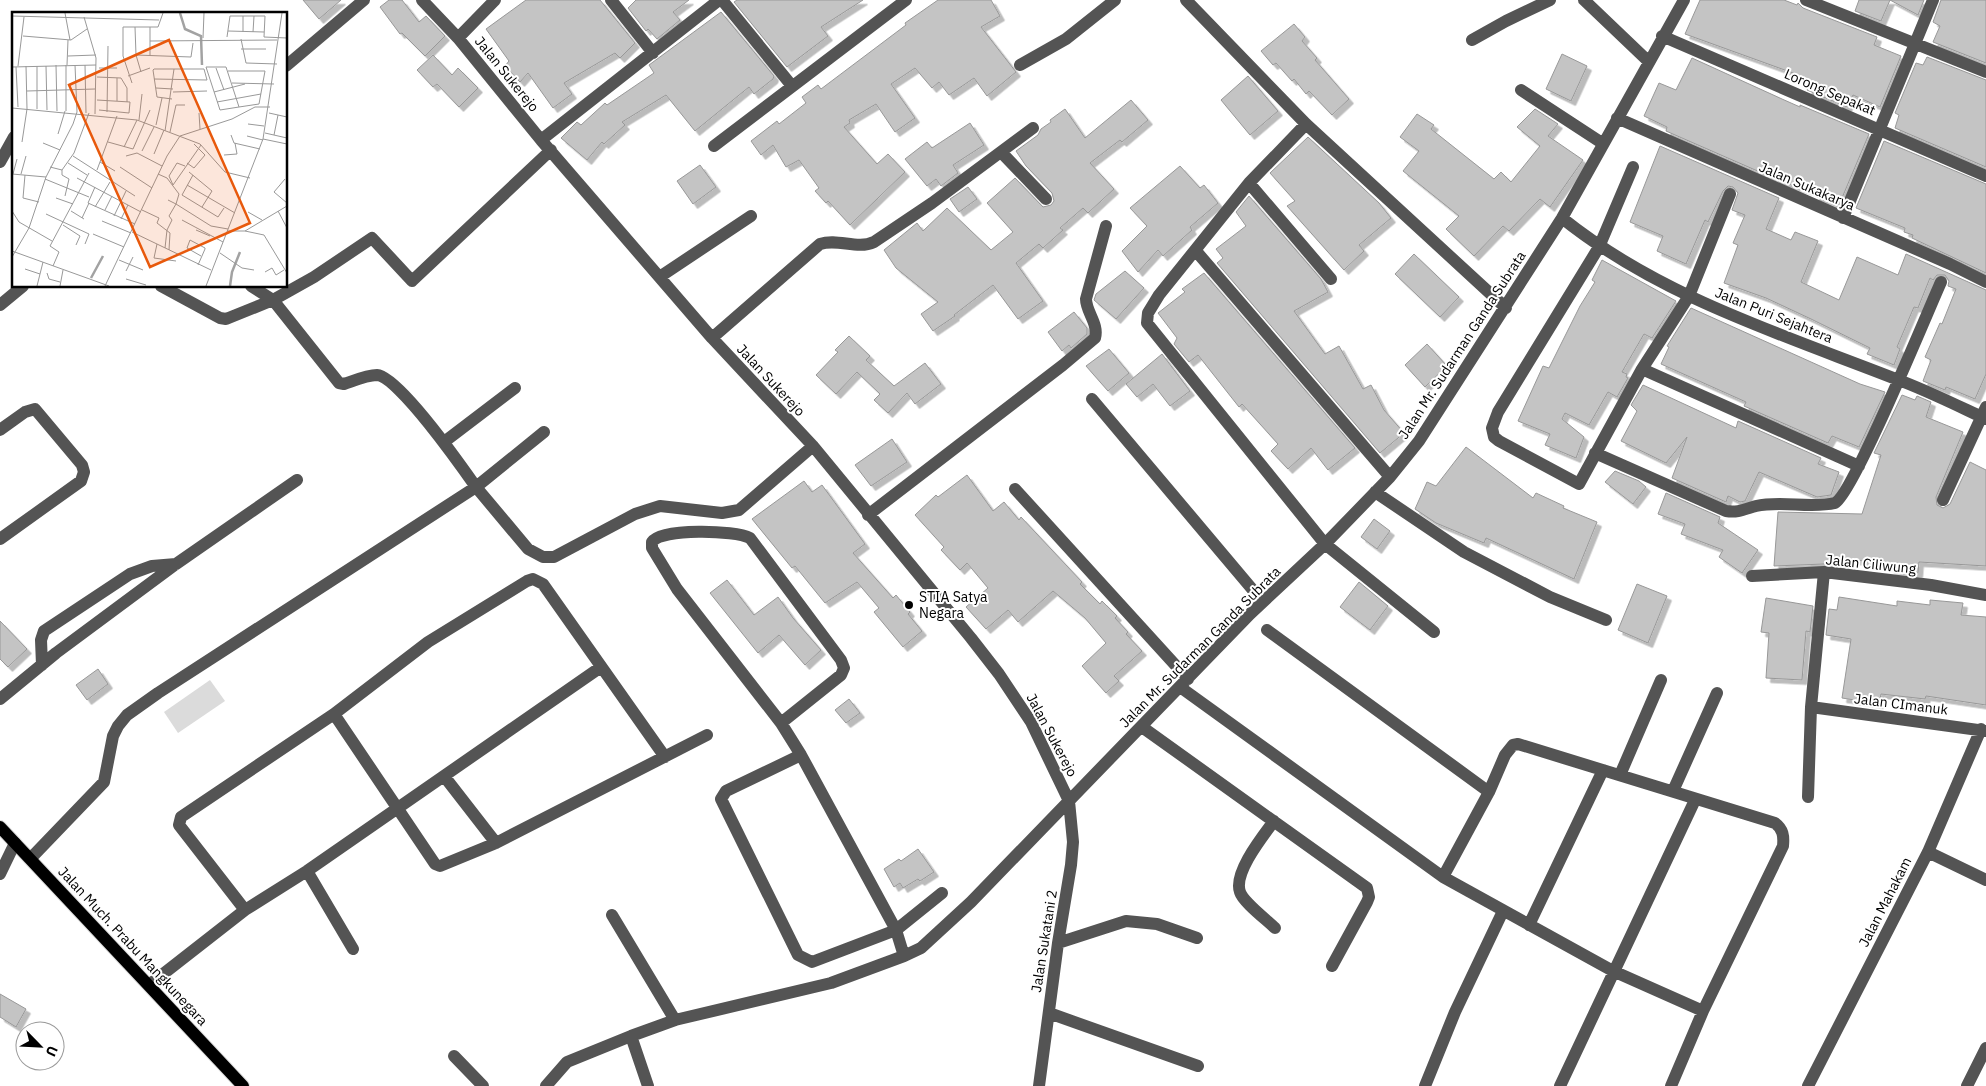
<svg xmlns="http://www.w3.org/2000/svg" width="1986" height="1086" font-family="'IBM Plex Sans',sans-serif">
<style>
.green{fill:#dbdbdb}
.building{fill:#c4c4c4;stroke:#989898;filter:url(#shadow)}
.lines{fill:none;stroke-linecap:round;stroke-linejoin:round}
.major-casing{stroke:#dbdbdb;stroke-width:14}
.minor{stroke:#545454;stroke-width:12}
.major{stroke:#000;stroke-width:12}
.poi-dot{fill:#000;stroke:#fff;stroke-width:2}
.labels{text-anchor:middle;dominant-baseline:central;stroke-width:4;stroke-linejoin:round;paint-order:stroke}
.street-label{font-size:14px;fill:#000;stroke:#fff}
.poi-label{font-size:14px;fill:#000;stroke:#fff;text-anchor:start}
.inset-river{fill:none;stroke:#a2a2a2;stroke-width:2.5}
.inset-road{fill:none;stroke:#999;stroke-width:1}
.view{fill:#e8590c;fill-opacity:0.15;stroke:#e8590c;stroke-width:2.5}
.inset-edge{fill:none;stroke:#000;stroke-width:2.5}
</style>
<defs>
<filter id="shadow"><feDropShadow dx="4.5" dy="4.5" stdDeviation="0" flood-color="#0004"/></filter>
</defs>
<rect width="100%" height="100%" fill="#fff"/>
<!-- green -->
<path class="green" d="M210,680L225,701L178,733L164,712Z"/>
<!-- building -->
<path class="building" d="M303,0H341L319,19Z
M389,0H402L419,22L426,16L445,36L425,56L402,33L400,34L380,7Z
M526,0H600L635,43L620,58L615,53L564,83L572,94L553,108L528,73L520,82L505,66L509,61L486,29Z
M636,0H689L673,12L680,20L657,39L648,29L646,31L628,8Z
M737,0H863L821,27L828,36L787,67L734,2Z
M938,0H991L1000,16L981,27L1016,72L987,96L974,78L949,95L939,82L932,88L915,68L891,84L915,118L895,132L876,104L849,120L850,123L844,127L877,164L888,154L905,172L850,225L828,201L826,203L815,191L819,188L799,160L786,167L773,145L761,155L751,141L777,121L779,124L806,103L802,97L818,85L821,89L906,25L905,23Z
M1700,0H1784L1797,5L1798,3L1803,8L1877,37L1874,45L1901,56L1880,107L1853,95L1847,107L1807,90L1811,83L1793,73L1685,34Z
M1859,0H1924L1918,15L1890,0L1881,21L1855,11Z
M1941,0H1986V63L1933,42L1940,26L1933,22Z
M721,12L774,76L773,79L754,94L749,87L695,131L666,95L622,122L625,125L604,144L602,142L587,160L561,138L577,122L581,125L605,103L607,105L654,73L649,65Z
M1294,24L1305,37L1302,41L1317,58L1315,60L1349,99L1332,115L1309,91L1306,94L1294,79L1292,81L1276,63L1273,65L1261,51Z
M1562,54L1587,66L1571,101L1546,89Z
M433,55L452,75L458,68L478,88L459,107L437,84L433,87L417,70Z
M1927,57L1986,80V167L1895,128L1899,115L1895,113L1916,63L1923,65Z
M1692,58L1782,99L1800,107V105L1869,134L1839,205L1815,196L1816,193L1785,183L1666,131L1667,127L1644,116L1659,83L1676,90Z
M1248,76L1278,111L1250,135L1221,100Z
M1131,100L1148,120L1122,142L1120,140L1090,163L1114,189L1088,213L1083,208L1060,228L1063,230L1043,248L1039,244L1016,263L1043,301L1018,319L993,285L954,315L955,316L933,331L921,314L938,302L896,268L884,250L917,223L923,231L947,208L991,250L1013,232L987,203L1015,178L1043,207L1051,205L1054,201L1052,193L1026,166L1016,151L1038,135L1041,129L1051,122L1050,120L1065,109L1085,138Z
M1535,109L1558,124L1548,136L1583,160L1550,207L1540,199L1509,231L1503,226L1474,256L1446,229L1459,216L1403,171L1419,151L1400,137L1417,114L1434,125L1431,129L1494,179L1501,172L1511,182L1540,146L1517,127Z
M970,123L984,145L953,165L958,173L941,186L936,179L927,186L905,159L927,142L932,148Z
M1308,137L1379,203L1391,218L1359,245L1364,251L1344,270L1287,206L1295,201L1270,173Z
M1884,141L1986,184V273L1912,238L1913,235L1904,232L1905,228L1856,208Z
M1660,146L1779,198L1766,229L1791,240L1795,232L1818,241L1801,282L1839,300L1857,257L1898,275L1906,254L1986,290V374L1975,399L1946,387L1945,390L1923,381L1931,360L1925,357L1940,323L1942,324L1956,289L1948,286L1949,281L1945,275H1937L1933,280L1930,278L1918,308L1914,307L1897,347L1900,349L1894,365L1867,354L1870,348L1811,319L1766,298L1724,283L1738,245L1733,243L1745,215L1732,210L1738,193L1733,187L1728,186L1723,191L1708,222L1705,220L1686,264L1657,251L1663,236L1630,222Z
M700,165L716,187L693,204L677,181Z
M1180,166L1200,188L1204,185L1218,203L1190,227L1192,230L1163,256L1158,250L1138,272L1122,251L1147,226L1130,208Z
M968,187L977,199L959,212L950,199Z
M1249,196L1321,279L1328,292L1294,311L1325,354L1339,346L1363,389L1371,385L1384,410L1404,433L1380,453L1217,263L1223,258L1216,249L1246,226L1236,212Z
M1414,254L1459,297L1440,317L1395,274Z
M1602,260L1676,301L1652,338L1644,334L1622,372L1627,374L1626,377L1628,378L1617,397L1608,392L1589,425L1565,413L1562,419L1584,437L1576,458L1545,445L1550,434L1518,421L1543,366L1549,368L1580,306L1595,282L1592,280Z
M1125,271L1144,288L1116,319L1094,300L1096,294Z
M1204,273L1355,448L1328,470L1311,448L1288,469L1271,451L1278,444L1242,404L1239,407L1198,355L1189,362L1174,344L1177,338L1158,313L1185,292L1182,289Z
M1691,308L1860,384L1885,392L1859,447L1832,436L1828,443L1744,406L1746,402L1661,364L1669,347L1667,346Z
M1074,312L1087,328V334L1071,348L1069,345L1062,351L1048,332Z
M849,336L870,356L866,360L894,386L925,363L941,384L915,404L907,393L888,413L874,400L880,394L857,372L836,394L816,375L838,352L835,350Z
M1427,344L1447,366L1425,387L1405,365Z
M1109,349L1129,373L1108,391L1086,366Z
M1162,354L1190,391L1170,406L1153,384L1137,397L1126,384Z
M1643,385L1736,428L1738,421L1821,458L1818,464L1839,472L1831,495L1817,497L1759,472L1745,501L1740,502L1728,496L1726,502L1672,478L1687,437L1666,463L1621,441L1637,411L1631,405Z
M1902,395L1915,400L1917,396L1931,402L1926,417L1963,432L1936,497L1937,505L1943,508L1950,504L1970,462L1986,470V566L1919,562L1918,573L1890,569L1891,564L1845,559V566L1824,564L1774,566L1778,512L1862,514L1881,455L1874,453Z
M892,439L907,462L871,486L855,465Z
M1466,447L1533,498L1536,493L1564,506L1563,508L1597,522L1574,579L1486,538L1484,543L1436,523L1415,509L1427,482L1436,486Z
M1615,471L1639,481L1646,487L1633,504L1605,482Z
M967,475L993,511L1004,502L1019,520L1021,517L1082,582L1080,584L1100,604L1102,601L1117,616L1115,618L1128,632L1126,634L1142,651L1114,676L1119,681L1106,693L1082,666L1106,643L1085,618L1053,591L1018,622L1008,610L986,629L966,607L988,588L967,563L960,570L941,550L944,547L915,515L936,495L938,497Z
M804,481L812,492L822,485L865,544L853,553L893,598L896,595L910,612L908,614L922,631L903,647L874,612L879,608L857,582L825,603L795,566L792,568L752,519Z
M1666,493L1720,517L1718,523L1758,550L1742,573L1719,557L1723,550L1681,534L1685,524L1658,514Z
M1374,519L1390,531L1377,549L1361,537Z
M727,580L754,615L778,597L793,618L821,650L805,665L779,635L758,653L710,593Z
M1359,582L1388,606L1370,630L1340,607Z
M1637,584L1667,596L1648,643L1618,630Z
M1839,597L1897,606V601L1930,605V600L1963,603L1961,615L1986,617V705L1926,696L1925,699L1881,694L1879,704L1842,698L1851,639L1826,635L1829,609L1837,610Z
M1766,598L1813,606L1810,632L1806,631L1802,680L1766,678L1769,633L1761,632Z
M0,621L27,649L8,667L0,659Z
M98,669L108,684L87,700L76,685Z
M849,699L860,713L846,723L835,710Z
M918,849L934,872L920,881L918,879L903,888L900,883L894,887L884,869L899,859L901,861Z
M0,994L26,1009L16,1027L0,1017Z"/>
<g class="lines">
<!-- major casing -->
<g class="major-casing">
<path id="major" d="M0,827L243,1086"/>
</g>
<!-- minor -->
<path class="minor" d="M422,0L458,38L541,140L712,338L813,446L971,638L999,674L1031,722L1069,801L1073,842L1071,865L1058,943L1039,1086
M611,0L653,53
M722,0L792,86
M1186,0L1306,124L1506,308
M1584,0L1648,61
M1806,0L1986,72
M1662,36L1986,176
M458,38L495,0
M1472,40L1506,21L1550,0
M1020,65L1066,39L1115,0
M286,66L364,0
M1521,90L1602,143
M1617,118L1950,264L1986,282
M1306,124L1249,183L1159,295L1148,313L1147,323L1325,544L1434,632
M541,140L719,0
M714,146L906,0
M1001,152L1046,199
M0,162L14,137
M1633,167L1599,247L1498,412L1492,428L1494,437L1499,441L1579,484L1642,369L1689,296L1730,194
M1249,183L1331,279
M1562,218C1659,296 1781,334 1896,379C1926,390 1956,405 1986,419
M1843,218L1933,0
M1196,251L1390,477
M661,276L751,216
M161,286L220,318L226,319L273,300L314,277L372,238L412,281L551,150
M251,286L273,300L339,383L344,384C353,381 367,375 377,375C398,376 462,467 476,487L544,432
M0,305L23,286
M712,338L820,244C838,238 857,250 874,242L932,203L1033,128
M1642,369L1859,466
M1092,399L1263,602
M0,430L25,412L35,409L82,465L84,472L81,481L0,539
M444,442L515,388
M1595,453L1726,511C1738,513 1745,509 1756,506C1782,500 1810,509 1835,503C1853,494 1927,313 1941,282
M1015,489L1188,679
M1375,492L1464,552L1550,597L1606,620
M1943,500L1986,407
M868,515L1063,365L1095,338C1099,324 1086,312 1086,299L1106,226
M1752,576L1824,572L1931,585L1986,595
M1267,630L1489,792
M42,665L41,640L44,631L130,574L152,566L176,564
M1180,687L1443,877L1613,971L1703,1011
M0,699L56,653L176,564L297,480
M1811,707L1986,731
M334,714L435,864L440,866L496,843L707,735
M781,723L841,675L844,668L841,660L750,538C735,530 661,528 652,542V548L677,589L781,723L801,755L896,930L904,956
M1142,727L1367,888L1369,897L1367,902L1332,966
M801,755L726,791L721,799L798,955L812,962L896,930L942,893
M1620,775L1661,680
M444,776L496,843
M1673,791L1717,693
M1808,797L1811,707L1824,572
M1274,821C1263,836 1233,873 1240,892C1243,902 1267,920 1275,928
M1928,852L1986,880
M31,858L104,782L113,736L118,726L127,715L158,693L476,487L528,549L543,557H554L635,514L660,506L722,513L739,510L813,446
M307,871L353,949
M0,874L15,843
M1443,877L1489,792L1505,755L1513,745L1518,744L1775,823C1783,829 1784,836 1783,846L1703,1011L1671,1086
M245,910L179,825L181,817L334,714L428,642L527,581L533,579L543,584L665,757
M612,915L675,1020
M1529,925L1603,770
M1058,943L1126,921L1157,924L1197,938
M149,985L245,910L307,871L601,667
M1049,1013L1198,1066
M631,1036L648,1086
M454,1056L483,1086
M546,1086L567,1062L631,1036L675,1020L831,983L904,956L921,948L971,902L1250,614L1325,544L1390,477L1419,441L1562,218L1684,0
M1425,1086L1455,1012L1503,911
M1560,1086L1695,800
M1808,1086L1928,852L1981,729
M1967,1086L1986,1048"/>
<!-- major -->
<use href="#major" class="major"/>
</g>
<!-- markers -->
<circle class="poi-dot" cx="909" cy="605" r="5"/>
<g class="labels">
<!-- street labels -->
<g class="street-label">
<text transform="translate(507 74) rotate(51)">Jalan Sukerejo</text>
<text transform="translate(1830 92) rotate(23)">Lorong Sepakat</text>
<text transform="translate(1807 186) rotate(23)">Jalan Sukakarya</text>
<text transform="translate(1774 315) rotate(22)">Jalan Puri Sejahtera</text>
<text transform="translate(1462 345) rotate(-57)">Jalan Mr. Sudarman Ganda Subrata</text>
<text transform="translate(771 380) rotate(47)">Jalan Sukerejo</text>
<text transform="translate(1871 564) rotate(6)">Jalan Ciliwung</text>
<text transform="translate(1200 647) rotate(-45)">Jalan Mr. Sudarman Ganda Subrata</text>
<text transform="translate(1901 704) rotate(7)">Jalan CImanuk</text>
<text transform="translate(1052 735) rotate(62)">Jalan Sukerejo</text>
<text transform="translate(1885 902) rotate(-63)">Jalan Mahakam</text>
<text transform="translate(1044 941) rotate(-81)">Jalan Sukatani 2</text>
<text transform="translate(133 946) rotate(47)">Jalan Much. Prabu Mangkunegara</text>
</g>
<!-- poi labels -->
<g class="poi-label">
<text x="919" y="597">STIA Satya<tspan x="919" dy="16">Negara</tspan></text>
</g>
</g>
<!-- overview -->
<g transform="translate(12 12)">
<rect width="275" height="275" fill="#fff"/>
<path class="inset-river" d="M168,1L173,17L189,24L190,53M79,266L91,244M218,274L220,260L228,240"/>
<path class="inset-road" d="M53,1L58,28M0,4L147,8M72,5L84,46L83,102M123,15L124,43L129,60M138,15V43M216,19L252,20M231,20V4M241,20L242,4M11,24L59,28L75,17M215,25L218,4H253L252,25L275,26M191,26L192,1M229,27L234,51L265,52M138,29L265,28M229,37H254M124,43L179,45L181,31M56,44L84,43M44,53L45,99M54,53V99M55,53L56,28M73,53L74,101M6,54L12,5M25,54V97M34,54L35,98M0,55L84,53M4,55L6,95M194,55H214L227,95L208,98ZM87,56H105M204,56L212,78M216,59H253L247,92L227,95M116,64L138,56M85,65L109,66L115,76V90M142,67L195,68L192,57H142L141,58L145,85L160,87M120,71L111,44V15H146L151,1M220,71L262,72M144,76L161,77M15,79L83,77M161,80L195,79M202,80L233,72M85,88L118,90L117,101L87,98M105,89V66M205,90L249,82M0,96L125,108L188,132L213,160L238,166M95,100L96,34M187,101L188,117M257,101L275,105M127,108L130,82M236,112L252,114M144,113L150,86M153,119L162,57M158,120L164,93H173M253,121L275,126M46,122L53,99M219,123L222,131L248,137M262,123L266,103M235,124L251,128M251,127L275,132M10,130L15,97L14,54M96,130L121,137L138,98M31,131L48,138M112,135L125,108M130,139L142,115M142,142L152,118M212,143L225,142L223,131M61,144L123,184M114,144L125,141L150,154M88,150L103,159M56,151L75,163M175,151L182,156L193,143L182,132M173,154L165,151L157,164L161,173L189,133M38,155L50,158V163L57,167L53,184M108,155L140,176M50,158L62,141L77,101M85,158L105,104M177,160L200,179L190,195M0,162L34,165M1,162L5,147M9,162L14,144M146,162L155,166L167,182L164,192L199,214L216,217M13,163L11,186L27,190M181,163L170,183L206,205L212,196M65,166L129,200M33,167L77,185M273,167L262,180L275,191M175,173L223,201M83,175L76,191L123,212M44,186L61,192M83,195L98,170M93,198L100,184M130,198L147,206L145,211L158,221L157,238M0,199L7,210L40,229M59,199L72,207M266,199L275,216M236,200L250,208M34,202L77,222L73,232M102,204L114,179M70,206L77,191M109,207L116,193M170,208L211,230M90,209L119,221M51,213L68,224L64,233M184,218L198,224M215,219H233L275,194M233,219L252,223L275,261M120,220L199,258M81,222L112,235M145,232L142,246L164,249M153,236L155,218L160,208L157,204L164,192L156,188M0,239L97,274M208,241L230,256L242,258M0,245L17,216L34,165L61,112L65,100L63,53M107,248L131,258M186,253L193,237V236L178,228L175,236L189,244M41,254L47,240L38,234L77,161M13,257L28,262M114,259L121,245M253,260L260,256L264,263L272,258M35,261L37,267L48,270M114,267L134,273M25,274L31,250M48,274L51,258M93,274L155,144L168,124L220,107L243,95H258M194,274L251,127L270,1"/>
<path class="view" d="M157,28L238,211L138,255L57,73Z"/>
<rect width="275" height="275" class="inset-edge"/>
</g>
<!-- north arrow -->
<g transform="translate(40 1046) rotate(114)"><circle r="24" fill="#ffffff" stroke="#999999"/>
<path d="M0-4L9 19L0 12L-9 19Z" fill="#000000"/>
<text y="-8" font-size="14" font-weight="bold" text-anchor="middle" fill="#000000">U</text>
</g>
</svg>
